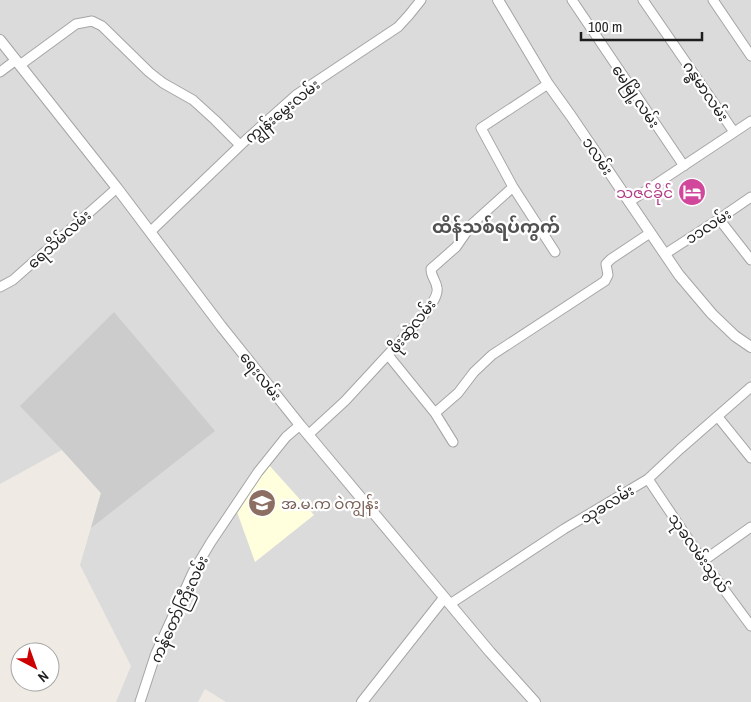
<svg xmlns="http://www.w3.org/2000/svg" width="751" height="702" font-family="'Archivo Narrow','Noto Sans Myanmar',sans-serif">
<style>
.residential{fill:#dcdbdb}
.education{fill:#ffd}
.religious{fill:#ccc}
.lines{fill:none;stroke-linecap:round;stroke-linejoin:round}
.minor-casing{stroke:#a5a5a5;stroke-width:11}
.tertiary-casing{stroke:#a5a5a5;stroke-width:12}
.minor{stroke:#fff;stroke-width:9}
.tertiary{stroke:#fff;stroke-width:10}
.labels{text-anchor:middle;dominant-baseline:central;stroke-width:4.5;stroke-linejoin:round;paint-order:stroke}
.street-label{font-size:15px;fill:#1e1e1e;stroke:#fff}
.hotel-label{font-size:15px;fill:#b23c85;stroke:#fff;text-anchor:end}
.education-label{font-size:15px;fill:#785e54;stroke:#fff;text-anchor:start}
.quarter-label{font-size:18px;font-weight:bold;fill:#515151;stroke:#fff}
</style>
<rect width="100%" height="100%" fill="#efebe4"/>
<!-- residential -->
<path class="residential" d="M0,0H751V702H226L205,689L198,702H116L131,666L80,565L101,493L62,450L0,484Z"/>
<!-- education -->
<path class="education" d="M268,464L314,515L255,562L237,512Z"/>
<!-- religious -->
<path class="religious" d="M114,312L215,431L91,528L101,493L62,450L20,406Z"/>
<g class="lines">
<!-- minor casing -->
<g class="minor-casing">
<path id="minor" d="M572,0L684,166
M643,0L734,132
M713,0L751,56
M20,65L76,24L92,21L102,26L149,72L163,83L193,100L215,120L240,145
M0,72L16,60
M513,187L555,252
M629,202L751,121
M719,219L751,260
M150,232L248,138L296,95L398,27L409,15L421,0
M665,254L719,219L751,197
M0,287L13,280L117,188
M388,355L435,413L453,442
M435,413L458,393L474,372L492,355L605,281L608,275L606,264L611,259L650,233
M718,417L751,458
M308,435L345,401L418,322C424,314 439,298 437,288C436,280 431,277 431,269L456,247L472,224L513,187L481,128L548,84
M648,479L703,561L751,626
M703,561L751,527
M450,604L564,529L648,479L680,449L751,387
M140,702L156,653L193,572L211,542L258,472L286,437L300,425"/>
</g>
<!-- tertiary casing -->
<g class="tertiary-casing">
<path id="tertiary" d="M498,0L548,84L571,116L679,275L712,314L735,336L751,347
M0,40L117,188L221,326L300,425L490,652L535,702
M362,702L444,598"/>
</g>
<!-- minor -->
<use href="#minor" class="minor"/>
<!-- tertiary -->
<use href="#tertiary" class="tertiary"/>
</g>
<!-- icons -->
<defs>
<g id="hotel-disc" transform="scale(1.4375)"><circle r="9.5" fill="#d1479c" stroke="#fff"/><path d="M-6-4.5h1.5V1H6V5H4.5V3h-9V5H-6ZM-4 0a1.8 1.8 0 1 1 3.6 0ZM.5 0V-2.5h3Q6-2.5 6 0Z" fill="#fff"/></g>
<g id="school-disc" transform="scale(1.4375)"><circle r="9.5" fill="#8d6e63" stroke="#fff"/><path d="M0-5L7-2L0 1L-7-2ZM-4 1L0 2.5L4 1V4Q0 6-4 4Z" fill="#fff"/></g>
</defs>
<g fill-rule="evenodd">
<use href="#hotel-disc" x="692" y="192"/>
<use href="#school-disc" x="262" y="503"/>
</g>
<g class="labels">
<!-- street labels -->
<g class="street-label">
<text transform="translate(706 91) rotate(56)">ဂန္ဓမာလမ်း</text>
<text transform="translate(636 96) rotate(56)">မေမြို့လမ်း</text>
<text transform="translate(282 111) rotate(-39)">ကျွန်းမွှေးလမ်း</text>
<text transform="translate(598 156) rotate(56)">၁လမ်း</text>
<text transform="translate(708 226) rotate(-33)">၁၁လမ်း</text>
<text transform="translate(59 239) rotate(-42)">ရေသိမ်လမ်း</text>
<text transform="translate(412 326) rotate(-51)">ဖိုးဆွဲလမ်း</text>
<text transform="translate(261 376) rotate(52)">ရေးလမ်း</text>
<text transform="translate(607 504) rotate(-31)">သုခလမ်း</text>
<text transform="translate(699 553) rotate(55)">သုခလမ်းသွယ်</text>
<text transform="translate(179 609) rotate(-65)">ကန်တော်ကြီးလမ်း</text>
</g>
<!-- hotel labels -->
<g class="hotel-label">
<text x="673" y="192">သဇင်ခိုင်</text>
</g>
<!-- education labels -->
<g class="education-label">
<text x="281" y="503">အ.မ.က ဝဲကျွန်း</text>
</g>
<!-- quarter labels -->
<g class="quarter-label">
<text x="496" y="226">ထိန်သစ်ရပ်ကွက်</text>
</g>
</g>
<!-- north arrow -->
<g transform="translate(35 667) rotate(139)"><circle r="24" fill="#ffffff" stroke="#a5a5a5"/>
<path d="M0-4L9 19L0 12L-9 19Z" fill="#cc0100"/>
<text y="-8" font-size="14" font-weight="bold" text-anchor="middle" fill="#1e1e1e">N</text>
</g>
<!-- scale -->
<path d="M581 32v8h121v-8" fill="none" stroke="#1e1e1e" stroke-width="2.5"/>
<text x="588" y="32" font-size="15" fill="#1e1e1e" stroke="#ffffff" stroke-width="4" paint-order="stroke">100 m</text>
</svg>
